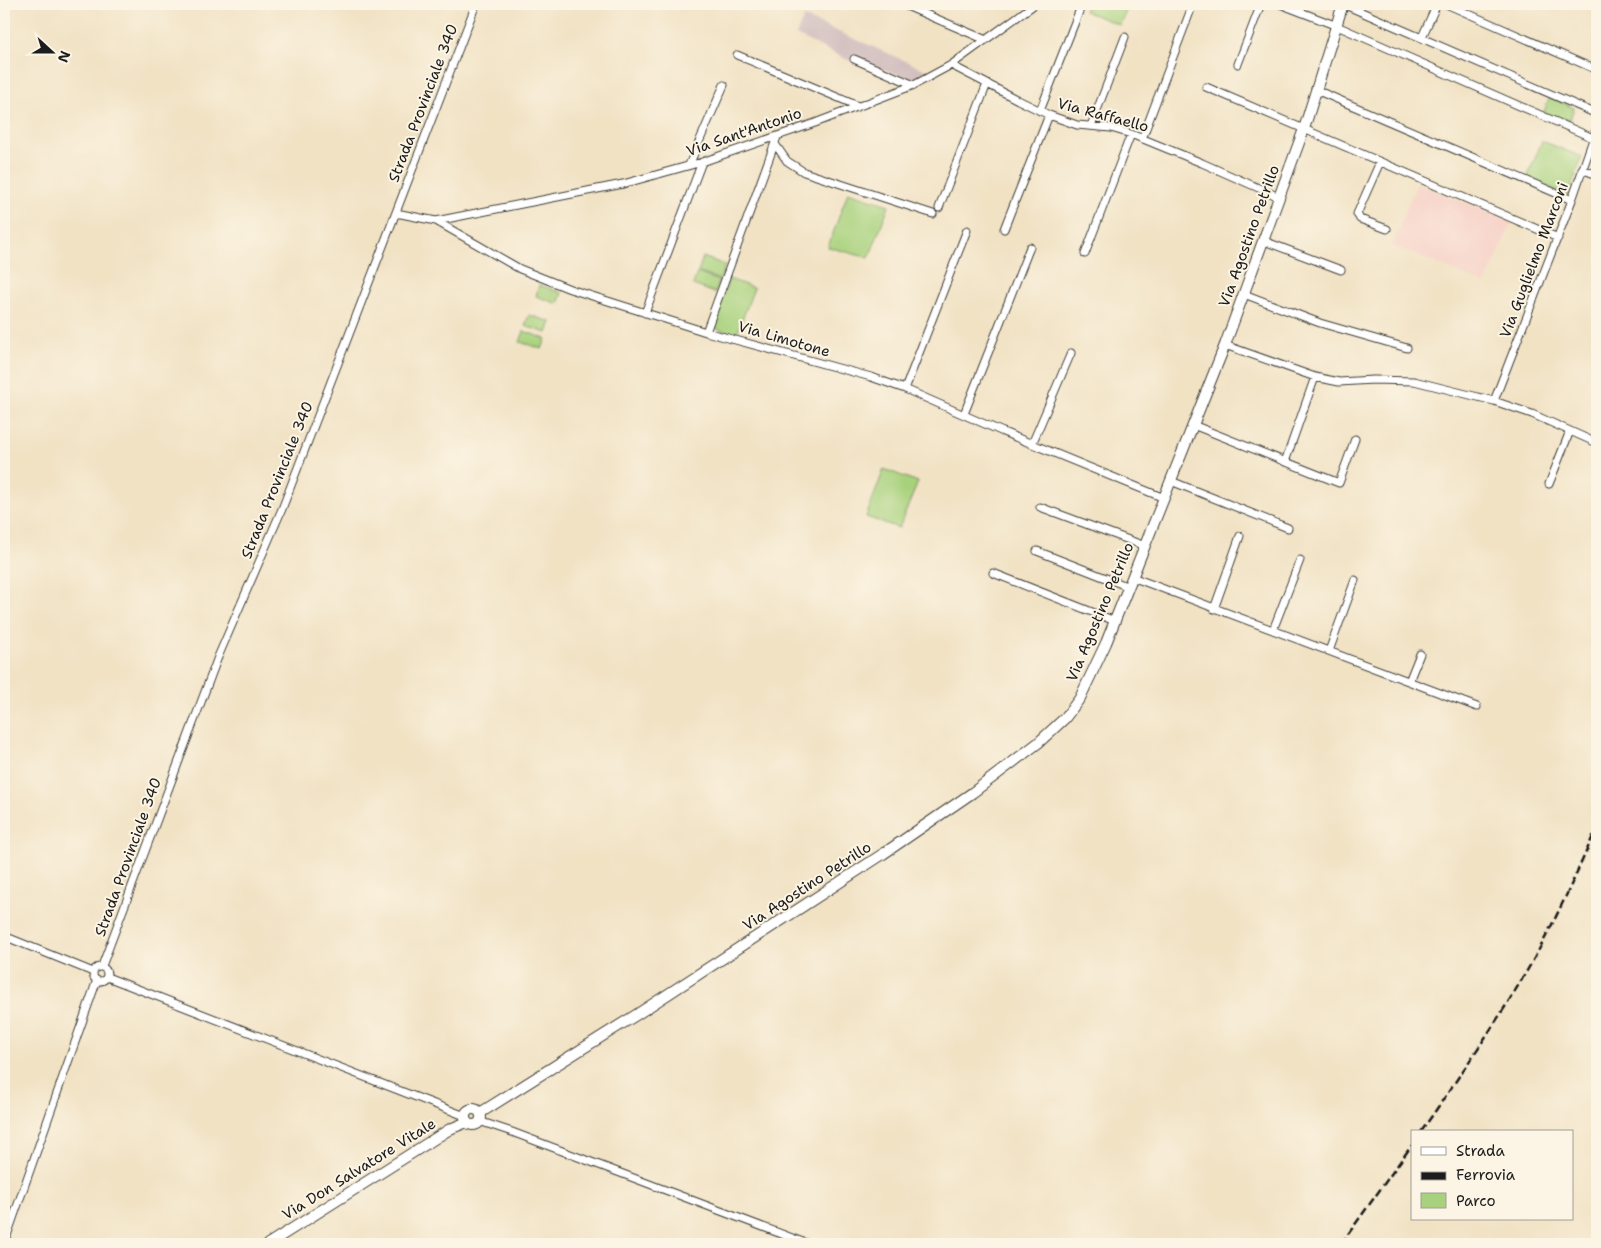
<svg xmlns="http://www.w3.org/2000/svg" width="1601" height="1248" font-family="'Shantell Sans',sans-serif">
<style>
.built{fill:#f7d1c8}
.industrial{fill:#d2bfc0}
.green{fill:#a7d17c;stroke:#62764c}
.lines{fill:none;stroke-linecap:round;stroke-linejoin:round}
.street-casing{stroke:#3c3a35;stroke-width:9}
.secondary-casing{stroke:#3c3a35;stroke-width:12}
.street{stroke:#fff;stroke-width:7}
.secondary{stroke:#fff;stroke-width:10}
.rail{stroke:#1c1c1c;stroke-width:2.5;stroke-dasharray:8 4;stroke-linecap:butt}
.labels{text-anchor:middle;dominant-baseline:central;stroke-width:4;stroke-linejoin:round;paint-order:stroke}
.street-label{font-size:15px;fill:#1c1c1c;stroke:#fcf5e5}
</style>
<rect width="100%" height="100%" fill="#fcf5e5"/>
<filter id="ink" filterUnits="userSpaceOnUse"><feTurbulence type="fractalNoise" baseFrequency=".02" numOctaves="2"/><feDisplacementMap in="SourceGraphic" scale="10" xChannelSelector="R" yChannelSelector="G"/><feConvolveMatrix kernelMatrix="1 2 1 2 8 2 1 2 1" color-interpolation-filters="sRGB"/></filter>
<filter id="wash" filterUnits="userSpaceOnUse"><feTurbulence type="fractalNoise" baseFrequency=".0096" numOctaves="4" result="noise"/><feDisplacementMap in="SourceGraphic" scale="20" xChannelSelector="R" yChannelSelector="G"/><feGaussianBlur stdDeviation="1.12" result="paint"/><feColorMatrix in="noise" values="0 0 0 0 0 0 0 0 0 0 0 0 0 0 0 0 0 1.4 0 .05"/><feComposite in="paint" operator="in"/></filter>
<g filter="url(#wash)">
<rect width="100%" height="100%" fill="#f1e2c4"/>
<!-- built -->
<path class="built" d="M1417,183L1512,222L1485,284L1392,245Z"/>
<!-- industrial -->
<path class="industrial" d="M804,17L931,72L913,81L852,56L850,61L796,35Z"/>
<!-- green -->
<path class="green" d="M1087,4H1129L1120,25L1084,11Z
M1550,97L1574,108L1568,124L1543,114Z
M1542,141L1582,157L1568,196L1527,178Z
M848,192L889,205L869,258L828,247Z
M703,257L725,265L720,280L698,272Z
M697,273L719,281L715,293L693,285Z
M729,279L754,288L736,336L711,326Z
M539,285L562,293L558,304L536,296Z
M529,315L551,322L547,333L525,326Z
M524,331L546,339L542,349L520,342Z
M884,469L918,482L899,528L866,517Z"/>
</g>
<g filter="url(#ink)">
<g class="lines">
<!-- street casing -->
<g class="street-casing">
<path id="street" d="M902,4L986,40
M1280,4L1337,26L1593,138
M1343,4L1597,114
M1446,4L1597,70
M1422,37L1437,4
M737,55L858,106
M854,59L914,85
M1238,64L1261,4
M951,65L1018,100L1049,115L1077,125L1111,128L1131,134L1202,163L1279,197
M1206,87L1558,238
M1316,90L1572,200
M1040,111L1082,4
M1091,126L1125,37
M1142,139L1193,4
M775,144L787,161L804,172L933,214
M1380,162L1357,214L1360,219L1387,229
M689,165L724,85
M1582,169L1597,175
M939,208L987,84
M396,213L436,221L520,269L570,289L706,332L871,377L905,389L1003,432L1164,498
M436,221L623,184L702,162L815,123L914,85L951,65L1035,4
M1004,229L1049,115
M1264,241L1341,270
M1085,254L1131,134
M1244,294L1320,323L1407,348
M645,313L702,162
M706,332L777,137
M1225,345L1315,377L1339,382L1373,380L1414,381L1494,401L1532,414L1597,443
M905,389L967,230
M1494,401L1572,200L1597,128
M964,414L1030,247
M1193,425L1339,483L1355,439
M1032,444L1071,353
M1285,462L1315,377
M1171,481L1288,528
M1549,484L1570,431
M1040,507L1145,546
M1037,551L1129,587
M993,573L1115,621
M1132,577L1477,707
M1214,609L1240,536
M1273,630L1300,560
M1329,651L1355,580
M1409,681L1420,654
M4,936L93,972
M102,966L218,657L282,509L476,4
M93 974a7 7 0 1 1 14 0a7 7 0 1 1-14 0Z
M107,977L465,1116
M479,1121L512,1132L808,1244
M4,1244L97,980"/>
</g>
<!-- secondary casing -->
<g class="secondary-casing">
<path id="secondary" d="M465 1117a8 8 0 1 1 16 0a8 8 0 1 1-16 0Z
M480,1113L636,1015L883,854L972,793L1038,743L1065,718L1080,698L1106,643L1225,345L1304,129L1343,4
M268,1244L450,1129L467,1122"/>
</g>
<!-- street -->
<use href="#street" class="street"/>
<!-- secondary -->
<use href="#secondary" class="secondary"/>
<!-- rail -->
<path class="rail" d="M1421,1132C1463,1070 1507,1009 1542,944C1562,906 1580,866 1597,827
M1341,1244L1412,1145"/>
</g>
</g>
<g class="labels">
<!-- street labels -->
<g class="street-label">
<text transform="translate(423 103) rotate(-69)">Strada Provinciale 340</text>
<text transform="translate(1103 115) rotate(15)">Via Raffaello</text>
<text transform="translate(744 132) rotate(-19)">Via Sant'Antonio</text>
<text transform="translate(1249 236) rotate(-70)">Via Agostino Petrillo</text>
<text transform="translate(1534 260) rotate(-69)">Via Guglielmo Marconi</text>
<text transform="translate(784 339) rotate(16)">Via Limotone</text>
<text transform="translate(277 480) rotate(-68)">Strada Provinciale 340</text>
<text transform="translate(1100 612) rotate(-67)">Via Agostino Petrillo</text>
<text transform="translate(128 857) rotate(-70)">Strada Provinciale 340</text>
<text transform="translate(807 886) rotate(-33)">Via Agostino Petrillo</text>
<text transform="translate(359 1169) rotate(-32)">Via Don Salvatore Vitale</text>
</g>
</g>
<!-- margin -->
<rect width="1601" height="1248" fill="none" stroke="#fcf5e5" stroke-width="20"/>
<!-- legend -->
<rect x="1411" y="1130" width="162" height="90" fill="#fcf5e5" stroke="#a29e95"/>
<rect x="1421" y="1147" width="25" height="8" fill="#ffffff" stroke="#a29e95"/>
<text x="1456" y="1156" font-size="15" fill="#1c1c1c">Strada</text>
<rect x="1421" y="1172" width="25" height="8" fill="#1c1c1c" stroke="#a29e95"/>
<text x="1456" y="1180" font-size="15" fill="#1c1c1c">Ferrovia</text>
<rect x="1421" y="1193" width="25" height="15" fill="#a7d17c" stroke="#a29e95"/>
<text x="1456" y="1206" font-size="15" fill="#1c1c1c">Parco</text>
<!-- north arrow -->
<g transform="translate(52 52) rotate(111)" stroke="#fcf5e5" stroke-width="4" paint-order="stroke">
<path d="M0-4L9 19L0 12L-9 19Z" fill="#1c1c1c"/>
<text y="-8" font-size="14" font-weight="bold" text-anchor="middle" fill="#1c1c1c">N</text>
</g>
</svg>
